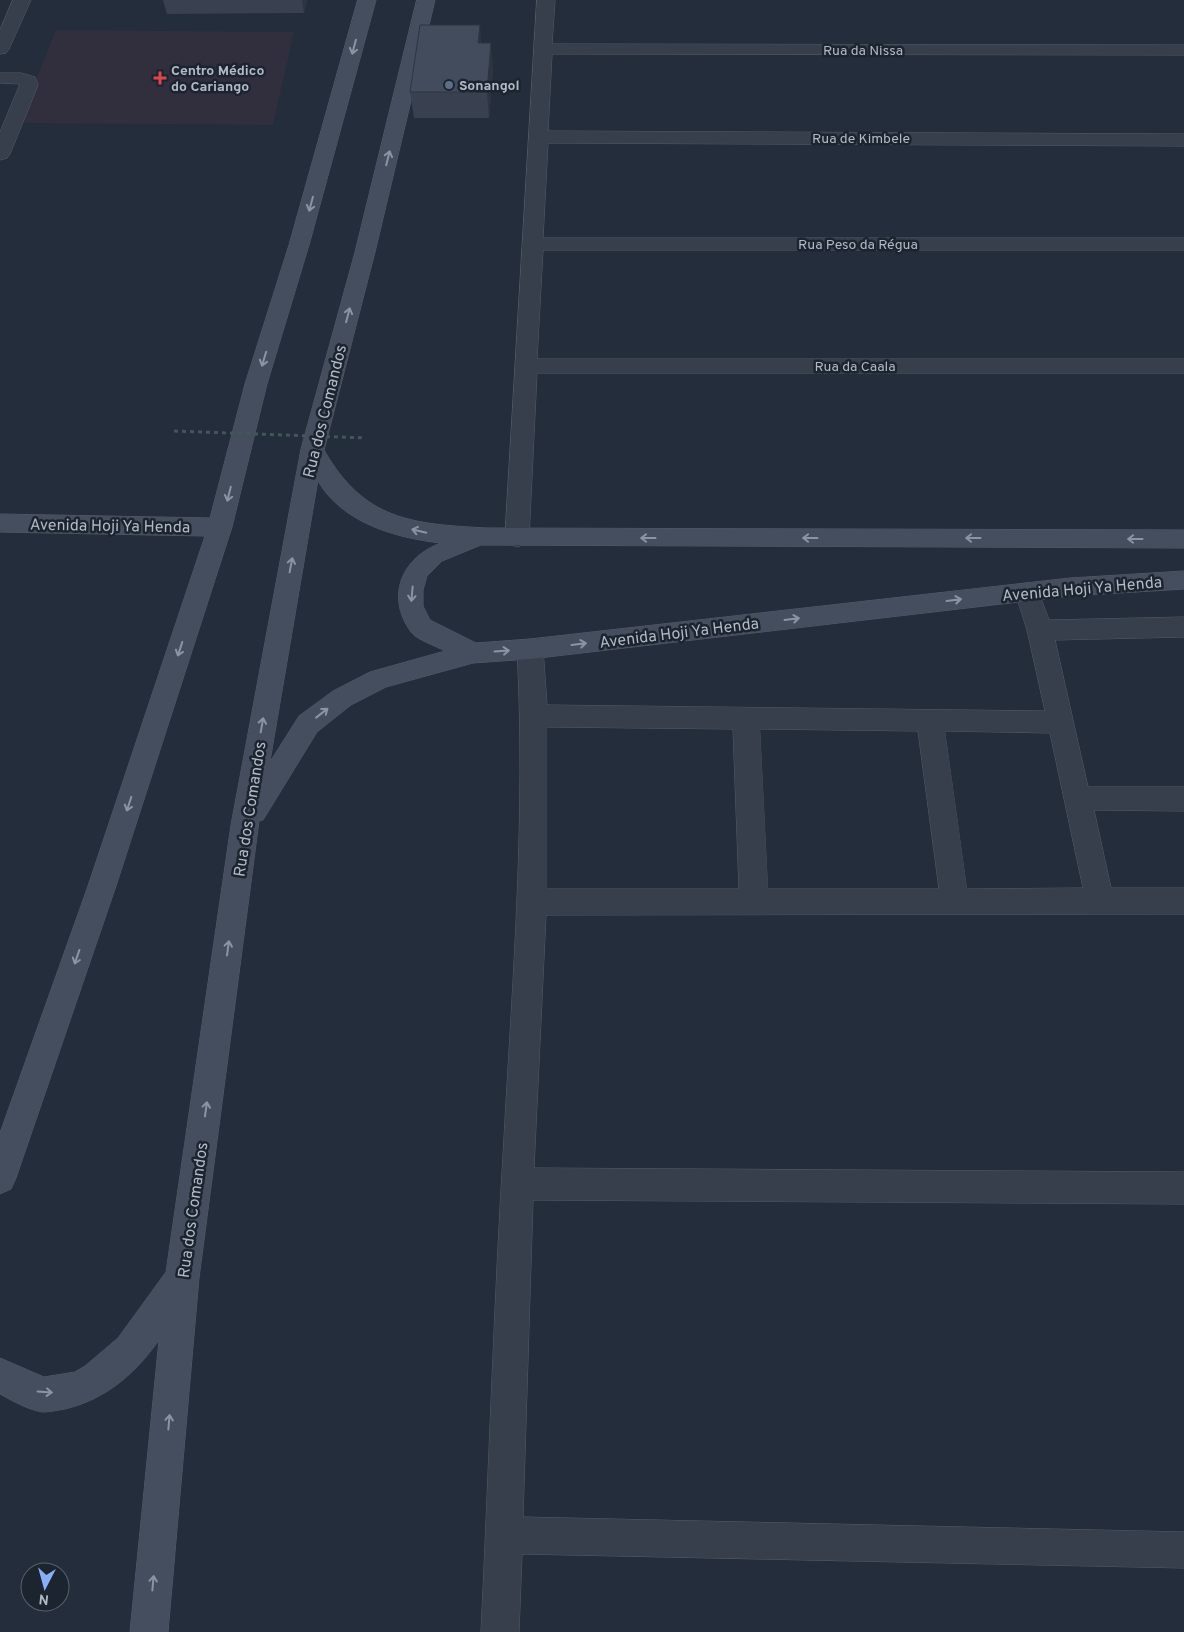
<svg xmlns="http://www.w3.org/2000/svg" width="1184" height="1632" font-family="Overpass,sans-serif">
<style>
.medical{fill:#312f3d}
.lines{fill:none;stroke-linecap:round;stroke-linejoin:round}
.street-casing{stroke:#555c69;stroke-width:1}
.secondary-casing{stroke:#555c69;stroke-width:1}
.street{fill:#373f4c;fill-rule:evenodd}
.secondary{fill:#454e5e;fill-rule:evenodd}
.path-bridge{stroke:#43565a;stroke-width:3;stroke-dasharray:4 4;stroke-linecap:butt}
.wall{fill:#394150}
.shaded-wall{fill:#2e3541}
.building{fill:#424c5d;stroke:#2e3541}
.oneway{stroke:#8c94a2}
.health-dot{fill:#e0444e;stroke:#1c2430;stroke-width:2}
.service-dot{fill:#5c6f8a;stroke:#1c2430;stroke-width:2}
.labels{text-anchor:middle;stroke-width:5;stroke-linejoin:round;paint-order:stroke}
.far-street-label{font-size:14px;fill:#b2b9c7;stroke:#1c2430}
.far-poi-label{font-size:14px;font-weight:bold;fill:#b2b9c7;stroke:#1c2430;text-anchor:start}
.street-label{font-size:16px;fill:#b2b9c7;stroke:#1c2430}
</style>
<rect width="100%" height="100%" fill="#232d3b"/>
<path class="medical" d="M 56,30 L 294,32 L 273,125 L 18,123 Z"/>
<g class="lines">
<g class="street-casing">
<path id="street" d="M 13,0 L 31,0 L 9,49 L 6,53 L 0,54 L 0,30 Z
M 537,0 L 555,0 L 552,44 L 1184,45 L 1184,55 L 552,54 L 548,131 L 1184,134 L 1184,146 L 548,143 L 543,238 L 1184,238 L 1184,250 L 543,250 L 537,359 L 1184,359 L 1184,373 L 537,373 L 529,538 L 525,544 L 517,547 L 509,544 L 505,538 Z
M 0,73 L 21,73 L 35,77 L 38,85 L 10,154 L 7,158 L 0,160 L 0,132 L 20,84 L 0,83 Z
M 1027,583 L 1036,585 L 1049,620 L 1184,617 L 1184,637 L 1055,640 L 1088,787 L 1184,787 L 1184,811 L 1094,810 L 1111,888 L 1184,888 L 1184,914 L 546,915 L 534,1168 L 1184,1172 L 1184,1204 L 533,1200 L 523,1517 L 1184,1532 L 1184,1568 L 522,1554 L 519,1632 L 481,1632 C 489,1467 494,1302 504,1138 C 513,974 526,813 517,649 L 521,642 L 530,639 L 539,642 L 543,649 L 547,705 L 1045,711 L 1027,630 L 1015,592 L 1018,585 ZM 547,727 L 733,729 L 739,889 L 547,889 ZM 760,729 L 918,731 L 939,889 L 768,889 ZM 945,731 L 1050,733 L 1083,888 L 967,889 Z"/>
</g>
<g class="secondary-casing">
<path id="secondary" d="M 358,0 L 376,0 L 309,245 L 267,384 L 232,527 L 116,886 L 16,1178 L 11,1189 L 0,1194 L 0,1133 L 88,886 L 205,536 L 0,532 L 0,514 L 210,518 L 245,384 L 289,245 Z
M 417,0 L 435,0 L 375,252 L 324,450 C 364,520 411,524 486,528 L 1184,530 L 1184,548 L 481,545 L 442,561 L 427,576 L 423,590 L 423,606 L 430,620 L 476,643 L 530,639 L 1070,578 L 1184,571 L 1184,589 L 1070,596 L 530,659 L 473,663 L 386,687 L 351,705 L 317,732 L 263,820 L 259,821 L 199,1278 L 168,1632 L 130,1632 L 159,1340 C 135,1374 106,1399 65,1409 C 58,1410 50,1412 43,1412 C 28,1410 13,1401 0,1394 L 0,1358 L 44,1377 L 75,1372 L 85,1366 L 118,1338 L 166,1272 L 231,825 L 301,449 L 355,252 ZM 318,481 C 342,523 396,538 441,543 C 402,557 385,596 411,632 C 417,640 436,646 445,651 L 370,672 L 333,691 L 299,716 L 270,762 Z"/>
</g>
<use href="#street" class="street"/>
<use href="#secondary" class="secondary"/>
<path class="path-bridge" d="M 174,431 L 366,438"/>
</g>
<path class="wall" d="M 163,0 L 307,0 L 304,13 L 167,14 Z
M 481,43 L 493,69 L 489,118 L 414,118 L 410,92 Z"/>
<path class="shaded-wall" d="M 302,0 L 307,0 L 304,13 Z
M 480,25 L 482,51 L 478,43 Z
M 491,43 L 493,69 L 489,118 L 487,92 Z"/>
<path class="building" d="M 420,25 L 480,25 L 478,43 L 491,43 L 487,92 L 410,92 Z"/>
<defs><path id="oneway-shaft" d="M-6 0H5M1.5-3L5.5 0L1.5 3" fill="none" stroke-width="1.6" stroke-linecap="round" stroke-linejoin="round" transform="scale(1.25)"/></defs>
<g class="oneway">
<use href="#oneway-shaft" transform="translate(354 47) rotate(105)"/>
<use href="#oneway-shaft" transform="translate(388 158) rotate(-76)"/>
<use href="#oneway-shaft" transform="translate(311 204) rotate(105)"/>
<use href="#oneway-shaft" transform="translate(348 315) rotate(-75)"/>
<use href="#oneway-shaft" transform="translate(264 359) rotate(107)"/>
<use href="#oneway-shaft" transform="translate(229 494) rotate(104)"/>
<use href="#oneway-shaft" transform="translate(419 531) rotate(-167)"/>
<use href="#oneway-shaft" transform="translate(648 538) rotate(-180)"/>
<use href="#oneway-shaft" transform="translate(810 538) rotate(-180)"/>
<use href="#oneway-shaft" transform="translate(973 538) rotate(-180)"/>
<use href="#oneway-shaft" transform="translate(1135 539) rotate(-180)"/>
<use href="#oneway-shaft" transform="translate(291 565) rotate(-79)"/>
<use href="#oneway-shaft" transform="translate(412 594) rotate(95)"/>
<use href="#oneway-shaft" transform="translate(954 600) rotate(-7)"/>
<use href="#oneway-shaft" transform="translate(792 619) rotate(-7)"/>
<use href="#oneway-shaft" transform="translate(579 644) rotate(-7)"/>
<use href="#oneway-shaft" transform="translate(180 649) rotate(108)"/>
<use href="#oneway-shaft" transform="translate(502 651) rotate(-4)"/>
<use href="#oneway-shaft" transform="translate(322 713) rotate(-38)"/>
<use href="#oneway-shaft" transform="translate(262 725) rotate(-80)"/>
<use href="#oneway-shaft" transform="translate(129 804) rotate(108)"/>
<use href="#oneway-shaft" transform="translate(228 948) rotate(-82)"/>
<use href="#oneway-shaft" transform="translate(77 957) rotate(109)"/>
<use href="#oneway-shaft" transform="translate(206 1109) rotate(-82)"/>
<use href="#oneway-shaft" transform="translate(45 1392) rotate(4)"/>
<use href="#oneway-shaft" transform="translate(169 1422) rotate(-85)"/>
<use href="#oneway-shaft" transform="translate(153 1583) rotate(-85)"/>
</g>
<path class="health-dot" d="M157.5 70.5h5v5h5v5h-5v5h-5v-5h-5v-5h5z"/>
<circle class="service-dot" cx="449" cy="85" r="5"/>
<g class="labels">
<g class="far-street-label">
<text x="863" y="55">Rua da Nissa</text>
<text x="861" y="143">Rua de Kimbele</text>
<text x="858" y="249">Rua Peso da Régua</text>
<text x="855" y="371">Rua da Caala</text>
</g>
<g class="far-poi-label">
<text x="171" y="75">Centro Médico<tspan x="171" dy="16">do Cariango</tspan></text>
<text x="459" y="90">Sonangol</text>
</g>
<g class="street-label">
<text transform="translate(324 411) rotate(-76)" y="6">Rua dos Comandos</text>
<text transform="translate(110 525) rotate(1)" y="6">Avenida Hoji Ya Henda</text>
<text transform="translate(1082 588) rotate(-5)" y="6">Avenida Hoji Ya Henda</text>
<text transform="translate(679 632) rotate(-7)" y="6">Avenida Hoji Ya Henda</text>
<text transform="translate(249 809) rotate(-81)" y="6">Rua dos Comandos</text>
<text transform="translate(192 1210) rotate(-82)" y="6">Rua dos Comandos</text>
</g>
</g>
<g transform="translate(45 1587) rotate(186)"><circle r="24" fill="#1c2430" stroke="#58606c"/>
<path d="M0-4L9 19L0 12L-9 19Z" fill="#88aff6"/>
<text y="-8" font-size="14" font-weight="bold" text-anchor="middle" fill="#b2b9c7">N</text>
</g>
</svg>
